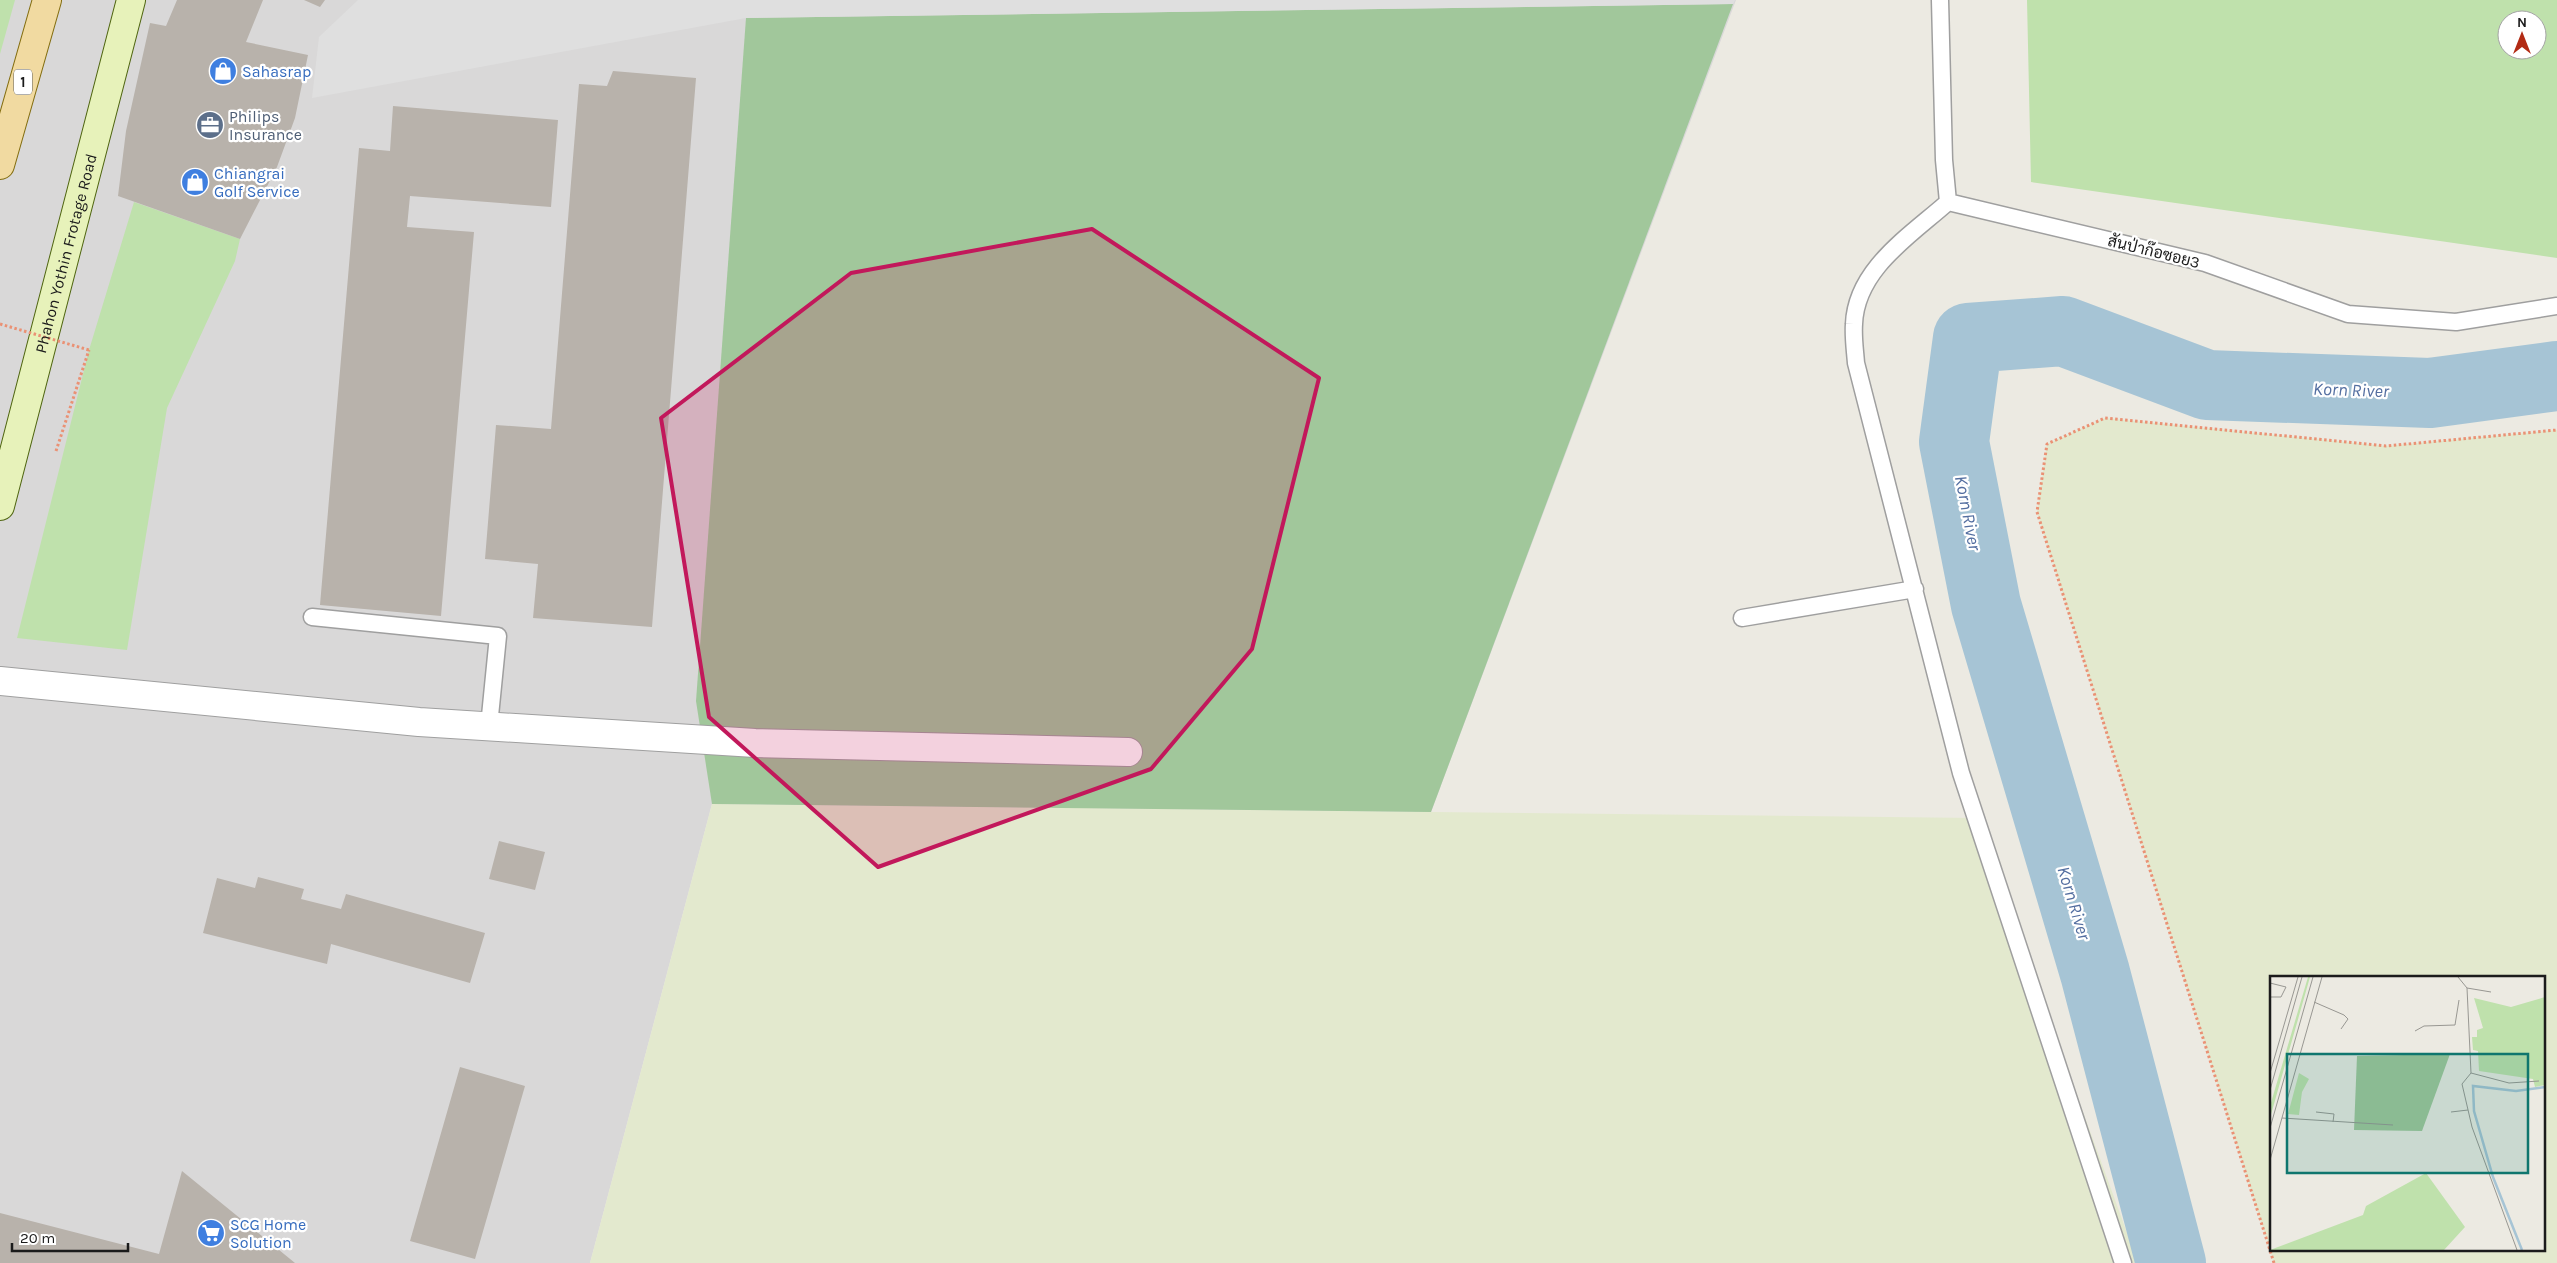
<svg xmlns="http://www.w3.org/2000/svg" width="2557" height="1263" font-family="Karla,Sarabun,sans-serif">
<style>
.residential{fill:#d9d8d8}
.farmland{fill:#e3e9ce;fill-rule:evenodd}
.grass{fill:#bfe1ac;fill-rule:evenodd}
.forest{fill:#a1c79b}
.parking{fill:#dfdfdf}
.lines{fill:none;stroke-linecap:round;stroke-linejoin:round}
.river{stroke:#a6c4d5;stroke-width:70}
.building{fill:#b8b2ab}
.service-casing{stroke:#9f9f9f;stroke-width:19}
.minor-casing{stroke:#9f9f9f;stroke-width:30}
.secondary-casing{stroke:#4f6510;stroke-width:30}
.primary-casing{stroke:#836d0f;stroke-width:30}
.path{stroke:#ea9174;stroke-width:3;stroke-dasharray:2.5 2.5;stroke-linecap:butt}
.service{stroke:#fff;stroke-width:16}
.minor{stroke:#fff;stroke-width:28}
.secondary{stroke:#e7f2ba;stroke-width:28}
.primary{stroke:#f1daa1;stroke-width:28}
.path-bridge{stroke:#ea9174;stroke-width:3;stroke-dasharray:2.5 2.5;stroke-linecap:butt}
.marked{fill:#c2185b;fill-opacity:0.2;stroke:#c2185b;stroke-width:4;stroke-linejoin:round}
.labels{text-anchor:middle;stroke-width:4.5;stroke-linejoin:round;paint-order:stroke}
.shield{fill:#fff;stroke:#5f5f5f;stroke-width:1}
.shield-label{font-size:15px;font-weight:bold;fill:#1b1b1b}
.shop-label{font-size:16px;fill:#366cbe;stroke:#fff;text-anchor:start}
.service-label{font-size:16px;fill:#4e5e75;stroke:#fff;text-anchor:start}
.street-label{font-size:16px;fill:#1b1b1b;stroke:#fff}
.water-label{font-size:18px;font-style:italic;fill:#536ea0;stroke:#fff}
.inset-river{fill:none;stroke:#a6c4d5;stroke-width:2.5}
.inset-road{fill:none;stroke:#989792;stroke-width:1}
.view{fill:#0f766e;fill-opacity:0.15;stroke:#0f766e;stroke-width:2.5}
.inset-edge{fill:none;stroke:#1b1b1b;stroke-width:2.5}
</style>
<rect width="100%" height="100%" fill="#eceae2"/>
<path class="residential" d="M 0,0 L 1736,0 L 1431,812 L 712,804 L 590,1263 L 0,1263 Z"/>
<path class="farmland" d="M 2105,418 L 2386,446 L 2557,430 L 2557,1263 L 2274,1263 L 2037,512 L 2047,444 ZM 2271,977 L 2543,977 L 2543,1249 L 2271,1249 Z
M 712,804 L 1976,818 L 2138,1263 L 590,1263 Z"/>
<path class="grass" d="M 0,0 L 15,0 L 0,54 Z
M 2027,0 L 2557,0 L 2557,258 L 2031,182 ZM 2507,20 L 2537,20 L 2537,50 L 2507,50 Z
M 134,202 L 240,239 L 235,261 L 167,408 L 127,650 L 17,638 L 89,350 Z"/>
<path class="forest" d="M 1733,4 L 1431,812 L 712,804 L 696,701 L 746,18 Z"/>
<path class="parking" d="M 358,0 L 1735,0 L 1733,4 L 746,18 L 312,98 L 319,37 Z"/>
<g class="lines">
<path class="river" d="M 2171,1263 L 2095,973 L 1986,605 L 1954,442 L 1968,338 L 2063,331 L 2207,385 L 2430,393 L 2557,376"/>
</g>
<path class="building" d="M 177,0 L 263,0 L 246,42 L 308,55 L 295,118 L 277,167 L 240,239 L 118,196 L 126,131 L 150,23 L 166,26 Z
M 304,0 L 325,0 L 320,7 Z
M 613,71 L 696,78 L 652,627 L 533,618 L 538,564 L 485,559 L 496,425 L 551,429 L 579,84 L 607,86 Z
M 393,106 L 558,120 L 551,207 L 410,196 L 407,227 L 474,232 L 441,616 L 320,605 L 359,148 L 390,151 Z
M 499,841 L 545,852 L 535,890 L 489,879 Z
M 258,877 L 304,889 L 301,899 L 341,909 L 346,894 L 485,933 L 470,983 L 331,944 L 327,964 L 203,933 L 217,878 L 255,888 Z
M 460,1067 L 525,1086 L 475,1259 L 410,1241 Z
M 182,1171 L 295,1263 L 0,1263 L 0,1213 L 159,1254 Z"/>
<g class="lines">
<g class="service-casing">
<path id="service" d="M 1940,0 L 1944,160 L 1948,202 L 2205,263 L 2348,314 L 2456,322 L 2557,306
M 1948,202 C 1911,235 1856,269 1854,324 C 1853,337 1855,350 1856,363 L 1961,773 L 2123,1263
M 312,617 L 498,636 L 489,726
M 1742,618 L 1915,589"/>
</g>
<g class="minor-casing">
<path id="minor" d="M 0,681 L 419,722 L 755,743 L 1128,752"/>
</g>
<g class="secondary-casing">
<g id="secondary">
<path id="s1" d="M 0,506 L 131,0"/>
</g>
</g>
<g class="primary-casing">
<path id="primary" d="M 0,165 L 47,0"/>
</g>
<path class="path" d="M 56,451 L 89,350
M 2274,1263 L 2037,512 L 2047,444 L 2105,418 L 2386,446 L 2557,430"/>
<use href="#service" class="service"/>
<use href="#minor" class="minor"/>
<use href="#secondary" class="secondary"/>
<use href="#primary" class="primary"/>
<path class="path-bridge" d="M 0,324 L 89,350"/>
</g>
<path class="marked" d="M 1092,229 L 1319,378 L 1252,649 L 1151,769 L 878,867 L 709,717 L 661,418 L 851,273 Z"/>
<defs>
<g id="shop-disc" transform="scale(1.4375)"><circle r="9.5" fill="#3f7fe0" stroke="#fff"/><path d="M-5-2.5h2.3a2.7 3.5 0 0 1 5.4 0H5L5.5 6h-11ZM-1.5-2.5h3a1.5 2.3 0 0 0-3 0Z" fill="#fff"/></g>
<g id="office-disc" transform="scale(1.4375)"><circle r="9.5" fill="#5c6f8a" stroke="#fff"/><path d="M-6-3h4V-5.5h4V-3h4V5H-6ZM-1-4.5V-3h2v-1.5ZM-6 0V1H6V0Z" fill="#fff"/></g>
<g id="supermarket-disc" transform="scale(1.4375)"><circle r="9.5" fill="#3f7fe0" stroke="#fff"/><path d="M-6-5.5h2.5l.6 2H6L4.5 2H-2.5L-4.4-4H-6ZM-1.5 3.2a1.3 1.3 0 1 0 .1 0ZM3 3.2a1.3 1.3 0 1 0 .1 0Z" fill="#fff"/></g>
</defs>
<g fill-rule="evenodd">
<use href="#shop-disc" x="223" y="71"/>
<use href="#office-disc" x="210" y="125"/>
<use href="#shop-disc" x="195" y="182"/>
<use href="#supermarket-disc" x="211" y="1233"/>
</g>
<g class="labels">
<rect class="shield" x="14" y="69.5" width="18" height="25" rx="4"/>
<g class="shield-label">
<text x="23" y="87">1</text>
</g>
<g class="shop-label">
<text x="242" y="77">Sahasrap</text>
<text x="214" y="179">Chiangrai<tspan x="214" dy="18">Golf Service</tspan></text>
<text x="230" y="1230">SCG Home<tspan x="230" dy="18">Solution</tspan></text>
</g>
<g class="service-label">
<text x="229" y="122">Philips<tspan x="229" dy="18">Insurance</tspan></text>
</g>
<g class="street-label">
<text transform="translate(2154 251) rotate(14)" y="6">สันป่าก๊อซอย3</text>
<text dy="6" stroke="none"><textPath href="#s1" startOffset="261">Phahon Yothin Frotage Road</textPath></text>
</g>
<g class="water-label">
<text transform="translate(2351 390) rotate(2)" y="6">Korn River</text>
<text transform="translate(1968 513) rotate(79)" y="6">Korn River</text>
<text transform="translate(2074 903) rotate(73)" y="6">Korn River</text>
</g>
</g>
<g transform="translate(2270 976)">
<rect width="275" height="275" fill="#eceae2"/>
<path d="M 38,1 L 40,1 L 0,142 L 0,130 ZM 275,21 L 275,109 L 265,111 L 263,103 L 209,95 L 208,75 L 203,74 L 202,61 L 207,61 L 207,54 L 213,52 L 204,22 L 241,31 ZM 29,97 L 39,103 L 32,116 L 29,139 L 18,138 ZM 156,197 L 195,251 L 174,274 L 0,274 L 93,239 L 96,230 Z" fill="#bfe1ac"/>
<path d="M 180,78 L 152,155 L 84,154 L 87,80 Z" fill="#a1c79b"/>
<path class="inset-river" d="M 252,274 L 223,201 L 204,135 L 203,110 L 246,115 L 275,111"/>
<path class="inset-road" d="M 188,1 L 197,12 L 201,97 L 239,107 L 269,105M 0,7 L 16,11 L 11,21 L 0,21M 197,12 L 221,16M 44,26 L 74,39 L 78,43 L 71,53M 145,55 L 154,50 L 185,49 L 189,24M 0,97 L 28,1M 201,97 L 192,108 L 202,151 L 247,274M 0,114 L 32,1M 46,136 L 64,138 L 63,146M 181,136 L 198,134M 12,142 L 123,149M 0,152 L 43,1M 0,184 L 52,1"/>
<path class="view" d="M 17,78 L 258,78 L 258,197 L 17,197 Z"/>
<rect width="275" height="275" class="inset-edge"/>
</g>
<g transform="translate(2522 35)"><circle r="24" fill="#ffffff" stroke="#a4a4a4"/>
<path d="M0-4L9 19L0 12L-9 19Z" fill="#b22b14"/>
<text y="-8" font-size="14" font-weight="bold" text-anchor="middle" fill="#1b1b1b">N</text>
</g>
<path d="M12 1243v8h116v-8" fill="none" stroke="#1b1b1b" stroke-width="2.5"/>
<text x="20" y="1243" font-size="15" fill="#1b1b1b" stroke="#ffffff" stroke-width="4" paint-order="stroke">20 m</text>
</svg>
